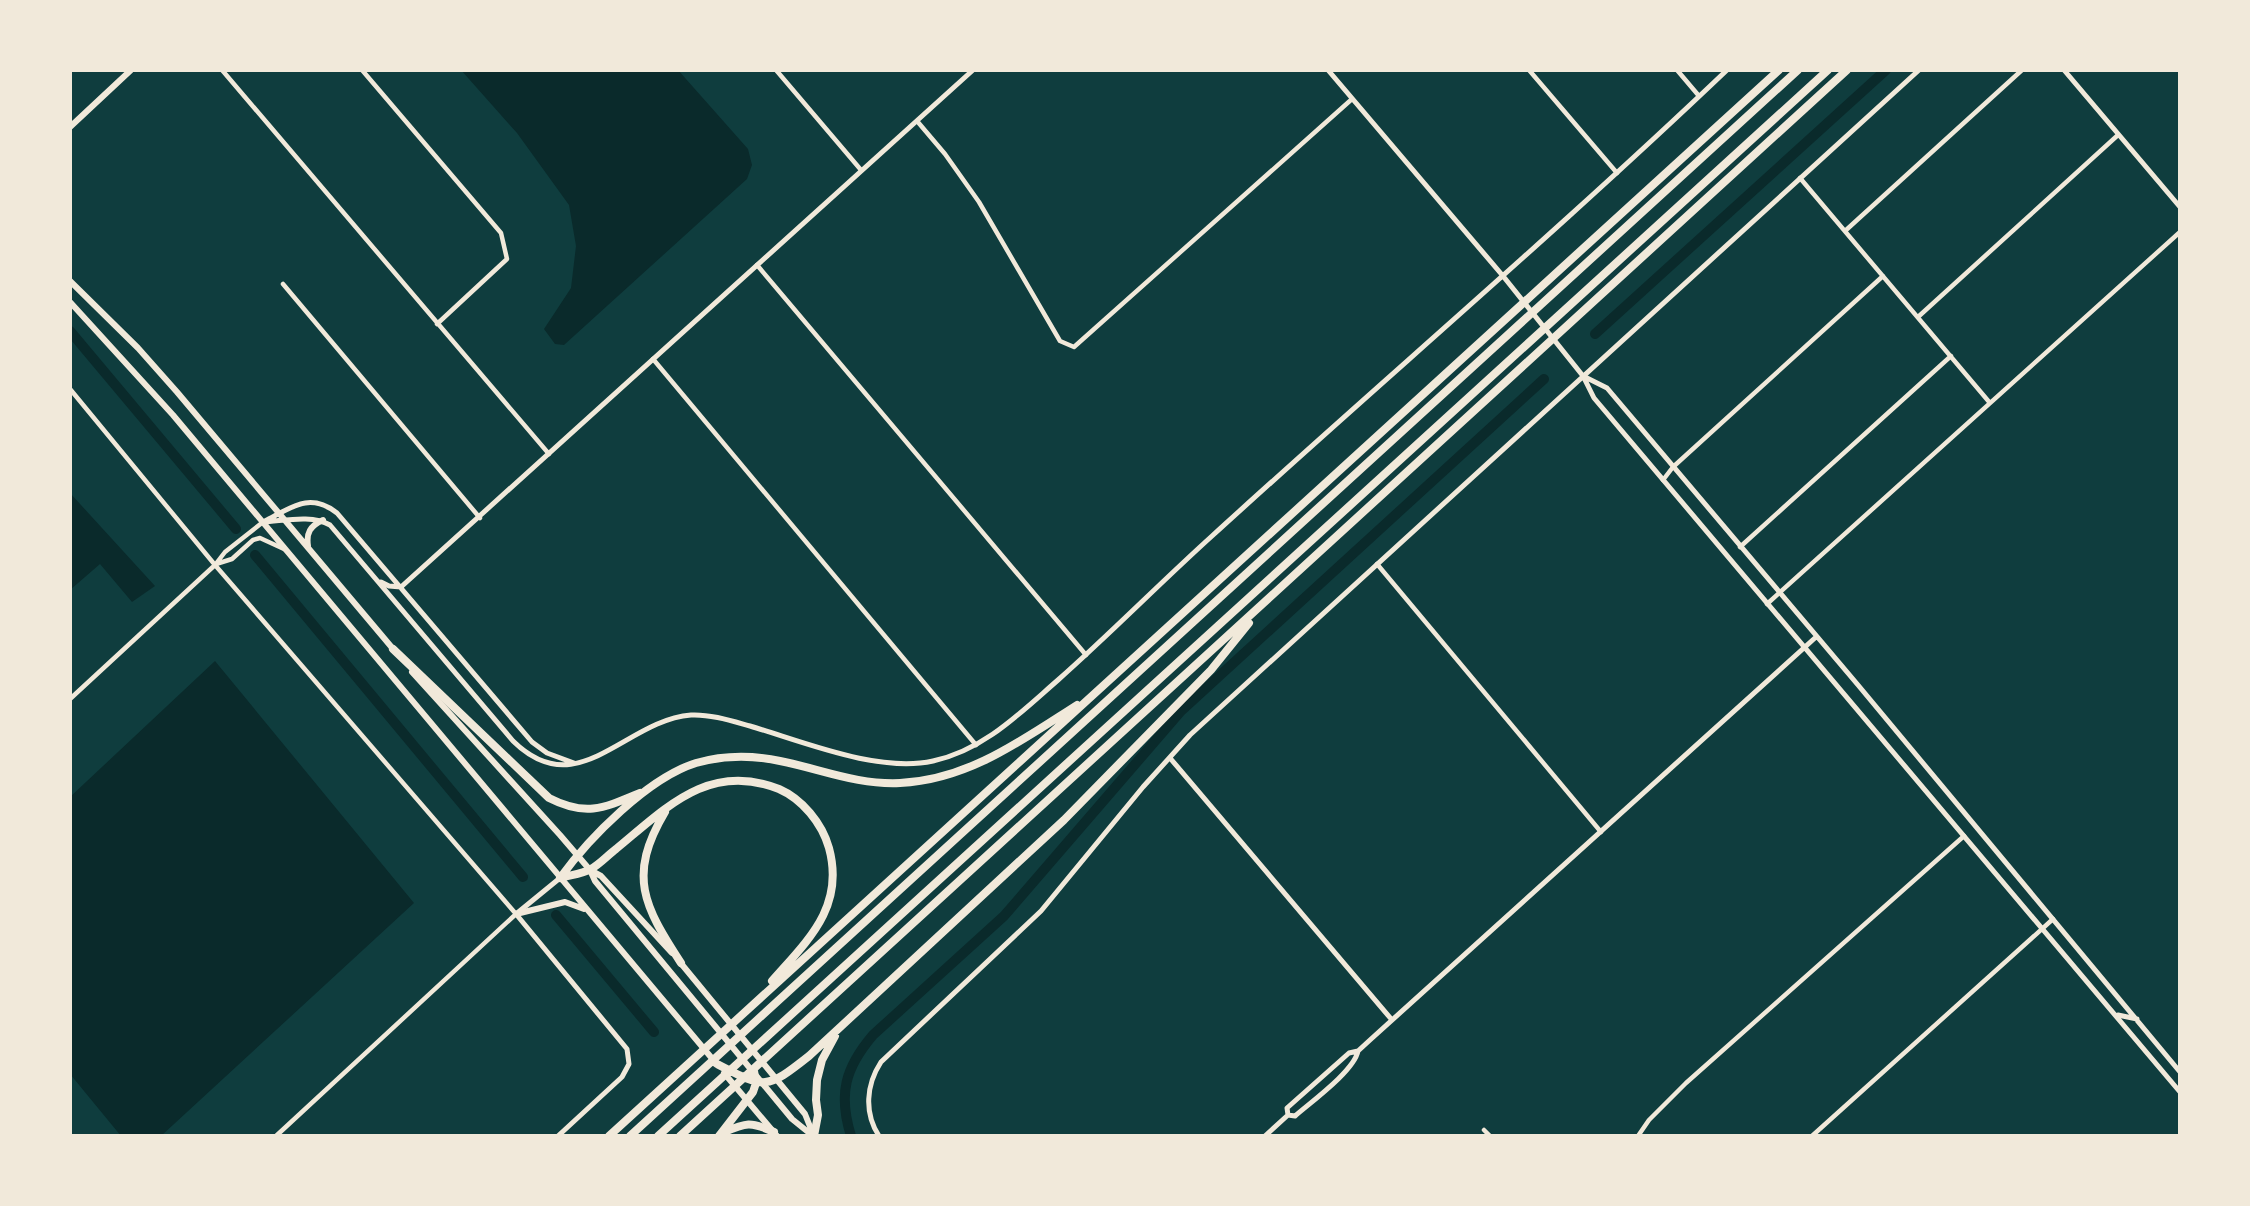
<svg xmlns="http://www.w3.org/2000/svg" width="2250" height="1206" font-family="Karla,sans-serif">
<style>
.water{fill:#0a2a2b}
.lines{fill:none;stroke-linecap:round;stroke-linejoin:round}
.canal{stroke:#0a2a2b;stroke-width:10}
.minor{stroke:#f1e9da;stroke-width:4.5}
.tertiary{stroke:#f1e9da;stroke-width:5}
.secondary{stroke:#f1e9da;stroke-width:6}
.motorway{stroke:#f1e9da;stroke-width:8}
</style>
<rect width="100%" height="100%" fill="#0f3d3e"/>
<path class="water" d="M 461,70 L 678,70 L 748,149 L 752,165 L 747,179 L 564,345 L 555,344 L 544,329 L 571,288 L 576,246 L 569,205 L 517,133 Z
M 70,493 L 155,586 L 132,602 L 100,564 L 70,590 Z
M 215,661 L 414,903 L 161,1136 L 121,1136 L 70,1074 L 70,797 Z"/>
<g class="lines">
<path class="canal" d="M 70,331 L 236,529
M 1595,334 L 1886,70
M 255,555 L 523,877
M 556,915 L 654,1032
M 851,1136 C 838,1094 845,1068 873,1035 L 1004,916 L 1181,711 L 1544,379"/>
<path class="minor" d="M 222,70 L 549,454
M 362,70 L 501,233 L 507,259 L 437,324
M 776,70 L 861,170
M 1529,70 L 1617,173
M 1677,70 L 1699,96
M 917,121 L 945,154 L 979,202 L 1060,341 L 1074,347 L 1352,99
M 1800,178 L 1990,403
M 1845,231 L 2022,70
M 757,265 L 1086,655
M 283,284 L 480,518
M 1918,317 L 2118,135
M 653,359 L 976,745
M 70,389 L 215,565 L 516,914 L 276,1136
M 1663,480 L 1673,467 L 1883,276
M 1740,547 L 1951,356
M 216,564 L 232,559 L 253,540 L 260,538 L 284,549
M 1377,564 L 1601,832
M 1767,604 L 2180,232
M 70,699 L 215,565 L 225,552 L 263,522
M 1484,1130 L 1490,1136
M 1638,1136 L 1649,1120 L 1686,1083 L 1964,836
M 1812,1136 L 2053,919"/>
<path class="tertiary" d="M 1328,70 L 1503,276 L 1583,376 L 1594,398 L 2180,1092
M 2064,70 L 2180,207
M 1583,376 L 1607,388 L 1858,685 L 2180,1072
M 265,521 C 292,507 310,492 337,513 L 532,742 L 547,753 L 574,763
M 263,522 C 284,521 311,514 330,525 L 513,741 C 578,805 625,720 691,715 C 710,714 732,721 750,726 C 804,742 878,773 933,761 C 984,750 1020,713 1058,680 C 1111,633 1160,583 1212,536 C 1383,380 1559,230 1727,70
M 381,582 L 389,586 L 401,587
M 401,587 L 973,70
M 1170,758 L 1392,1020
M 2118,1015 L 2137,1019
M 1288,1115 L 1295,1116 C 1311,1102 1354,1071 1358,1051
M 558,1136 L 622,1077 L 629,1064 L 627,1049 L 516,914 L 560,878
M 879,1136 C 864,1113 866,1085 881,1062 L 1041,911 L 1143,787 L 1190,735 L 1919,70
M 1265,1136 L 1288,1115 L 1287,1108 L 1349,1053 L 1358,1051 L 1370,1040 L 1816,637"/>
<path class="secondary" d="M 70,127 L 131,70
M 70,281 L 138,348 L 177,392 L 394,650
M 70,302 L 173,415 L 715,1062
M 308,546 C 306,533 310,526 323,520
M 412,672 L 560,835 L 590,870 L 595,881 L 792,1119 L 813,1136
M 590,870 L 601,876 L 672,953
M 516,914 L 565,902 L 584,909
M 679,961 L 805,1114 L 813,1134
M 724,1073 L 777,1136"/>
<path class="motorway" d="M 393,649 L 549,798 C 586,817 604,808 640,793
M 665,812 C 627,876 644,906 681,963
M 560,878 C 589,838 648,778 696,763 C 724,755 752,755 780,761 C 821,769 857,785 900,783 C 968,780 1022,740 1077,705
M 560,878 C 570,875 582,874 591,869 C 600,864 608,855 616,849 C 666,808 709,761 779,789 C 802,799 822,823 829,848 C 845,907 808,940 772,981
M 717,1064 C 765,1089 766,1090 809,1056 L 1064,820 L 1211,670 L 1249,623
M 722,1133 C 746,1123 750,1121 774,1132
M 609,1136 L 1779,70
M 630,1136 L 1798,70
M 658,1136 L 1828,70
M 680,1136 L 1847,70
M 719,1136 L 753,1092 L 756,1083 L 754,1071
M 814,1136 L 818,1115 L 816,1100 L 817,1080 L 822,1060 L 835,1036"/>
</g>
<rect width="2250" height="1206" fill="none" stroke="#f1e9da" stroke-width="144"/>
</svg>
